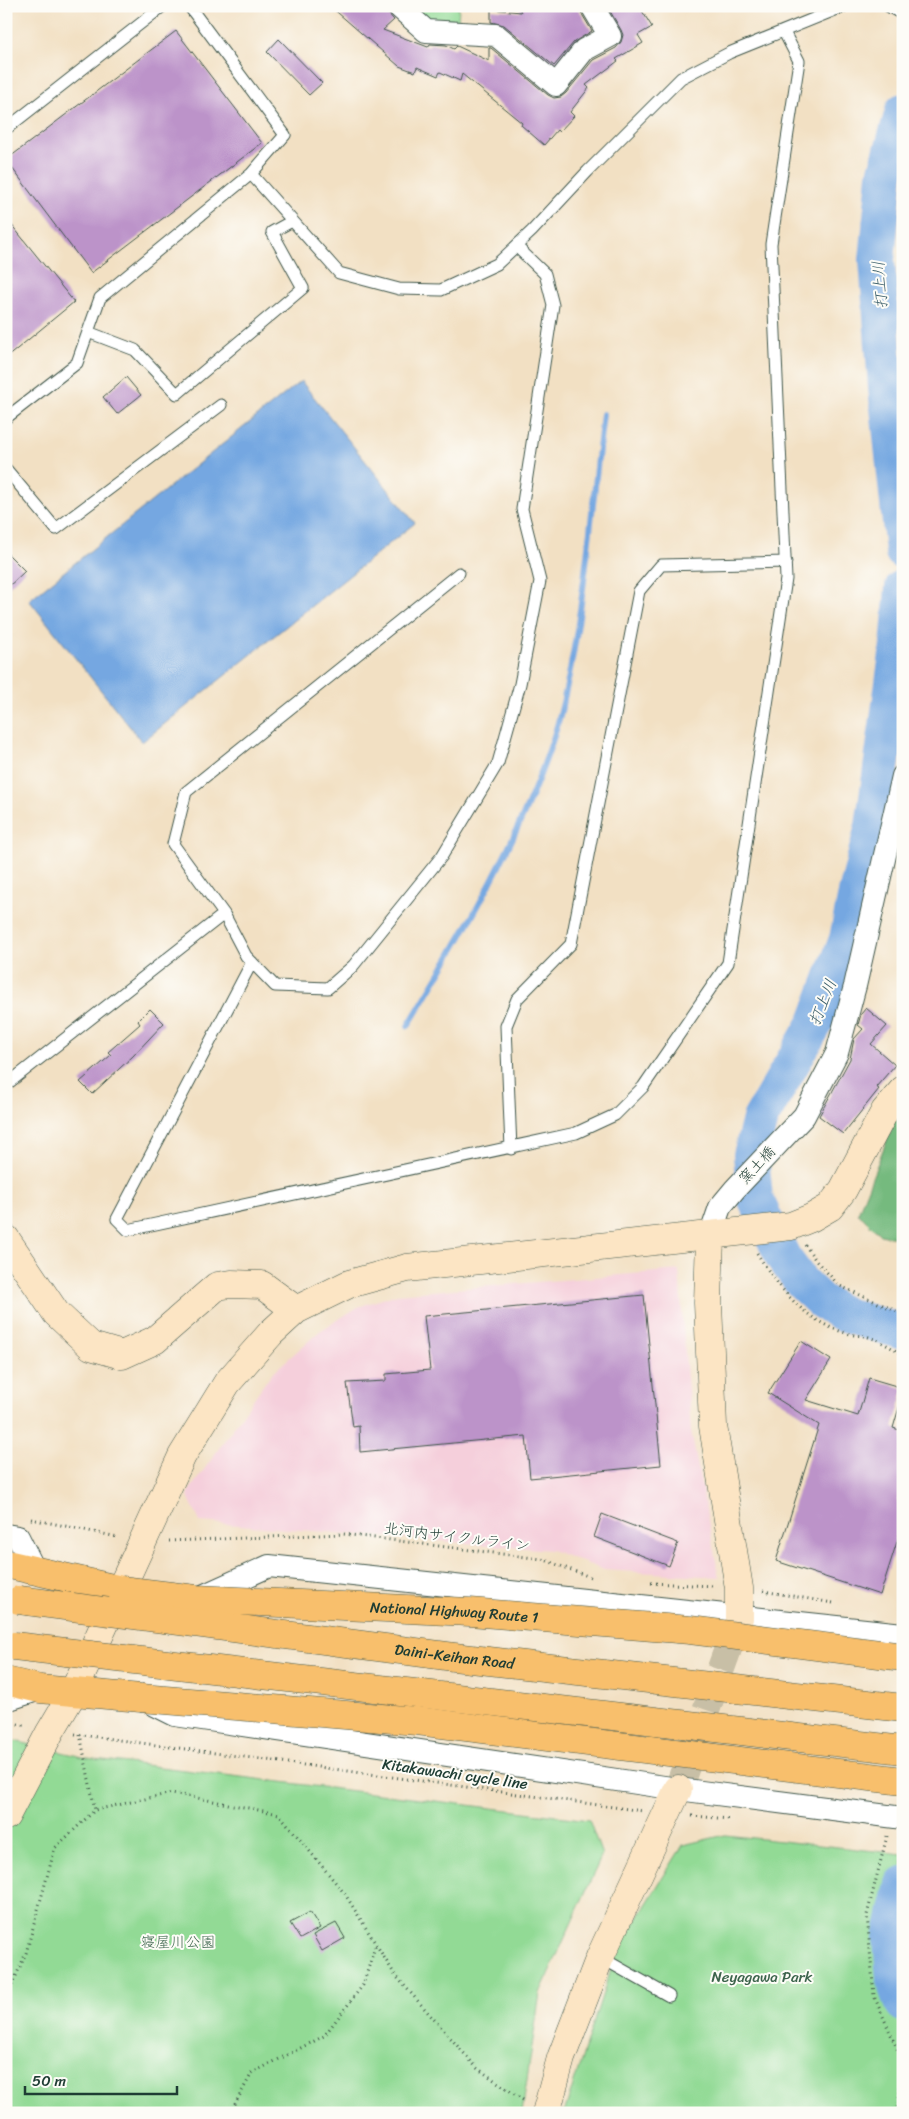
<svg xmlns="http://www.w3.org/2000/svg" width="909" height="2119" font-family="Sriracha,'Klee One',sans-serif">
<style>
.built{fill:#f5cfdb}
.green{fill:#92da95;stroke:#588c64}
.forest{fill:#75ba7e;stroke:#4a7c59}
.water{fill:#75a7e1;stroke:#4a728a}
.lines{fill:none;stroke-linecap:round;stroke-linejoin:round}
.stream{stroke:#75a7e1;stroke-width:6}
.river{stroke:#75a7e1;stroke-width:36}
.building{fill:#bc93c9}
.secondary-tunnel{stroke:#c8bfa6;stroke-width:28;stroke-dasharray:28 14;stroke-linecap:butt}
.lane-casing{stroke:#3f5549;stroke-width:13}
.street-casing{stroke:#3f5549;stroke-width:24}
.secondary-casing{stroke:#3f5549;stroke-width:29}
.highway-casing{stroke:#3f5549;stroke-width:29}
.path{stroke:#3f5549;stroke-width:3;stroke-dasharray:1 4;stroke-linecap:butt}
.lane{stroke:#fff;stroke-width:11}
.street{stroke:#fff;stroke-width:22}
.secondary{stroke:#fce5c4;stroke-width:28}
.highway{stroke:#f8bf6c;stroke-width:28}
.highway-bridge-casing{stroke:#3f5549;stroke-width:29;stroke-linecap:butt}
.highway-bridge{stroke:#f8bf6c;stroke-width:28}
.labels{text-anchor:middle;stroke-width:4;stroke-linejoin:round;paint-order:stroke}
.street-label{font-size:15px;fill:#1f3d34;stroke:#fdfcf7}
.park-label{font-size:15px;fill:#3c644c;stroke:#fdfcf7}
.water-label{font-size:16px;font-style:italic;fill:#395d68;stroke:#fdfcf7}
</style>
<rect width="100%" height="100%" fill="#fdfcf7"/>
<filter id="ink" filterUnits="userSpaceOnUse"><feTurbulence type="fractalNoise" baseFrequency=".02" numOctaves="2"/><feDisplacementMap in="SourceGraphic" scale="10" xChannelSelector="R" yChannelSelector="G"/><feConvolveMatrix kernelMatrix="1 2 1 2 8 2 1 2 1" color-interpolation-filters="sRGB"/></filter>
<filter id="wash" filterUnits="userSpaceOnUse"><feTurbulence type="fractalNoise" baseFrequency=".0096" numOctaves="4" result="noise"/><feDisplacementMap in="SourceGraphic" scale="20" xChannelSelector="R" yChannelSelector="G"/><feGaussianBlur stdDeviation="1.12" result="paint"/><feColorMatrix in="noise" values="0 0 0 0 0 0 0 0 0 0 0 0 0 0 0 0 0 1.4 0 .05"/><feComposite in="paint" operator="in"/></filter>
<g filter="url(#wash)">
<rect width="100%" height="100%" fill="#f2e0c3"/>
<path class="built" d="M 679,1270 L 691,1431 L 719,1577 L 604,1570 L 551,1550 L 200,1522 L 187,1494 L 271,1374 L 320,1331 L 358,1307 L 397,1294 Z"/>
<path class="green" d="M 419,6 L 459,6 L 458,24 L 421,22 L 412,12 Z
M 6,1739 L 87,1758 L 589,1820 L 602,1855 L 540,1993 L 522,2113 L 6,2113 Z
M 725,1835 L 903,1854 L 903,2113 L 564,2113 L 616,1953 L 683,1845 Z"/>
<path class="forest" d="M 903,1113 L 903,1239 L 880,1235 L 858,1213 L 894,1122 Z"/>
<path class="water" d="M 301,381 L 415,523 L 142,742 L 29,600 Z"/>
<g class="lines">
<path class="stream" d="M 408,1026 C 464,934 520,839 554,736 C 566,698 573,657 579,617 C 589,550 595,482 603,414"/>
<path class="river" d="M 903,111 L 885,175 L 877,260 L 886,388 L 903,552
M 903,587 L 898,647 L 873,826 L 856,893 L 847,939 L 816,1022 L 760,1119 L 751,1155 L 755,1198 L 783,1257 L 802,1283 L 821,1301 L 845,1315 L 903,1332
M 903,1884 L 891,1938 L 894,1979 L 903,2004"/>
</g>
<g id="blocks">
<path class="building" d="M 330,6 L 385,6 L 386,11 L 394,20 L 383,30 L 428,47 L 430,44 L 446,45 L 454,49 L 457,46 L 489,61 L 489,48 L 491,48 L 548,95 L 554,98 L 561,97 L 566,93 L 593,60 L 616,48 L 621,42 L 623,35 L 621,30 L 607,6 L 639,6 L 652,27 L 638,35 L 643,43 L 616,59 L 618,61 L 586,85 L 589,88 L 570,112 L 574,116 L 559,132 L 557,130 L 544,145 L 521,125 L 522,123 L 462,74 L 460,81 L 440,72 L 438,76 L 417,67 L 415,72 L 399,66 Z
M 518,6 L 577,6 L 592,31 L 574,42 L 554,66 L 504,25 L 491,22 L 491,9 L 521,12 Z
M 176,31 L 262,143 L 91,273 L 6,160 Z
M 279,39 L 322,83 L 309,95 L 267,52 Z
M 6,218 L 74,302 L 6,358 Z
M 126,377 L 141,395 L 117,414 L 103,397 Z
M 6,552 L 25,571 L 6,589 Z
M 866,1008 L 887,1026 L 871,1044 L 895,1065 L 876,1087 L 879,1089 L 843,1134 L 819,1116 L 850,1059 L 854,1039 L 863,1029 L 858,1025 L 861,1014 Z
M 150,1009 L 164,1023 L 133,1056 L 92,1094 L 80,1082 L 111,1055 L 108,1052 L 140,1024 L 138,1021 Z
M 644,1295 L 661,1465 L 530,1478 L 526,1436 L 360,1452 L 359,1426 L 353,1427 L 347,1383 L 386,1381 L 386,1374 L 430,1370 L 424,1316 Z
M 801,1341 L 831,1360 L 806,1400 L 858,1416 L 869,1378 L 903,1388 L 903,1394 L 893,1428 L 903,1431 L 903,1484 L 898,1500 L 903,1502 L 903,1523 L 880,1595 L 776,1561 L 819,1425 L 768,1393 Z
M 602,1514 L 678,1543 L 669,1566 L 594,1537 Z
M 310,1912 L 320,1928 L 300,1939 L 290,1923 Z
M 336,1923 L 345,1938 L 322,1951 L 313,1935 Z"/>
</g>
</g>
<g filter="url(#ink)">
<use href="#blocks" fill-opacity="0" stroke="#3f5549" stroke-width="1"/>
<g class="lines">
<path class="secondary-tunnel" d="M 678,1789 L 739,1618"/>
<g class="lane-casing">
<path id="lane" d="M 189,6 L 285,135 L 251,174 L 339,273 L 399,289 L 441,290 L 497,264 L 532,231 L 588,171 L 681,78 L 729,53 L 845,6
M 888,6 L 902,14
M 6,129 L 163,6
M 88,332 L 135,350 L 177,394 L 303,288 L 272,232 L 292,221
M 6,418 L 77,363 L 100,298 L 251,174
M 6,469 L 56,529 L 221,405
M 459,573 L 186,792 L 173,844 L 224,914 L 246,956 L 275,986 L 328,988 L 353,966 L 442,856 L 498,763 L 520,684 L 540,581 L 522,509 L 553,305 L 545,274 L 516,246
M 252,962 L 117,1219 L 128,1230 L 576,1133 L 615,1115 L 643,1087 L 728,963 L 786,579 L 771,244 L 799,61 L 784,32
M 6,1085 L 224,914
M 511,1149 L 506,1026 L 517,999 L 571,944 L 639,591 L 661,565 L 786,562
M 600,1957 L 669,1996"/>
</g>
<g class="street-casing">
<path id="street" d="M 398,6 L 426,31 L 496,35 L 556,85 L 584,50 L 610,36 L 592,6
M 710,1236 L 720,1207 L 735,1189 L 804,1116 L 837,1053 L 855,986 L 903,776
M 6,1535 L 18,1537 L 35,1571
M 196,1599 L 269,1566 L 903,1634
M 6,1700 L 40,1689
M 147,1701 L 175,1715 L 678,1789 L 903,1818"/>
</g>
<g class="secondary-casing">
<path id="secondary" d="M 710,1236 L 708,1303 L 713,1426 L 739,1588 L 739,1618
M 6,1239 L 56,1313 L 91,1346 L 122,1355 L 155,1340 L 217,1286 L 231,1284 L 262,1285 L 296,1310
M 6,1816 L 50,1732 L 73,1693 L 182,1456 L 227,1383 L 271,1333 L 296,1310 L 349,1284 L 407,1268 L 791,1226 L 811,1218 L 830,1207 L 843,1190 L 885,1111 L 903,1090
M 546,2113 L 561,2058 L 600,1957 L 678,1789"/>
</g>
<g class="highway-casing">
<path id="highway" d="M 6,1564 L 121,1590
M 6,1681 L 40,1689 L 141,1698"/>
</g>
<path class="path" d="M 903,225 L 900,243 L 903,289
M 805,1245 L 817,1262 L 840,1286 L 903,1314
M 757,1253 C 779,1289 807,1324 850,1334 C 856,1336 862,1335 869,1337 C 881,1341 892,1348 903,1355
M 31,1519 L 118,1537
M 169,1541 L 343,1534 L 542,1559 L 593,1578
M 651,1583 L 714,1586
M 763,1591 L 833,1603
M 8,1722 L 27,1726
M 75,1734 L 643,1811
M 80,1734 L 95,1810
M 692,1816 L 730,1819
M 887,1836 L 867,1915 L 874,1996 L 903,2062 L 898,2106 L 894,2113
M 6,1999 L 26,1953 L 55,1848 L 95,1810 L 172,1793 L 279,1814 L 345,1894 L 395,1975 L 477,2068 L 526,2102
M 230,2113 L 252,2073 L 324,2036 L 363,1985 L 376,1944"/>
<use href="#lane" class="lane"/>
<use href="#street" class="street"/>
<use href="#secondary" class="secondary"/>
<use href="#highway" class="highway"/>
<g class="highway-bridge-casing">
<g id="highway-bridge">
<path id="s1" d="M 121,1590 L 196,1599 L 470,1612 L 690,1630 L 903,1657"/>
<path id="s2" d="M 19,1600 L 454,1657 L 903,1708"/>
<path d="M 14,1646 L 903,1750"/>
<path d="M 141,1698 L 417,1721 L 903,1781"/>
</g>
</g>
<use href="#highway-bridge" class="highway-bridge"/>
</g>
</g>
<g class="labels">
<g class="street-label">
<text transform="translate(757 1165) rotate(-47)" y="5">窯土橋</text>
<text transform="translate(457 1537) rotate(7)" y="5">北河内サイクルライン</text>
<text dy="5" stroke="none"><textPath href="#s1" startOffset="334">National Highway Route 1</textPath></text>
<text dy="5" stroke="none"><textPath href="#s2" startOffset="439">Daini-Keihan Road</textPath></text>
<text transform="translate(455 1774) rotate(8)" y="5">Kitakawachi cycle line</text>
</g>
<g class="park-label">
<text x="178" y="1947">寝屋川公園</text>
<text x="762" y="1982">Neyagawa Park</text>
</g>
<g class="water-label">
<text transform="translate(879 285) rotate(-94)" y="6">打上川</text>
<text transform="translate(822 1002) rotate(-68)" y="6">打上川</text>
</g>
</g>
<rect width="909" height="2119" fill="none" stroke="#fdfcf7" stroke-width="25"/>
<path d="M25 2086v8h152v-8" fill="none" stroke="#1f3d34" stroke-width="2.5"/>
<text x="32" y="2086" font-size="15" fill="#1f3d34" stroke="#fdfcf7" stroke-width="4" paint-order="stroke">50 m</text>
</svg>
